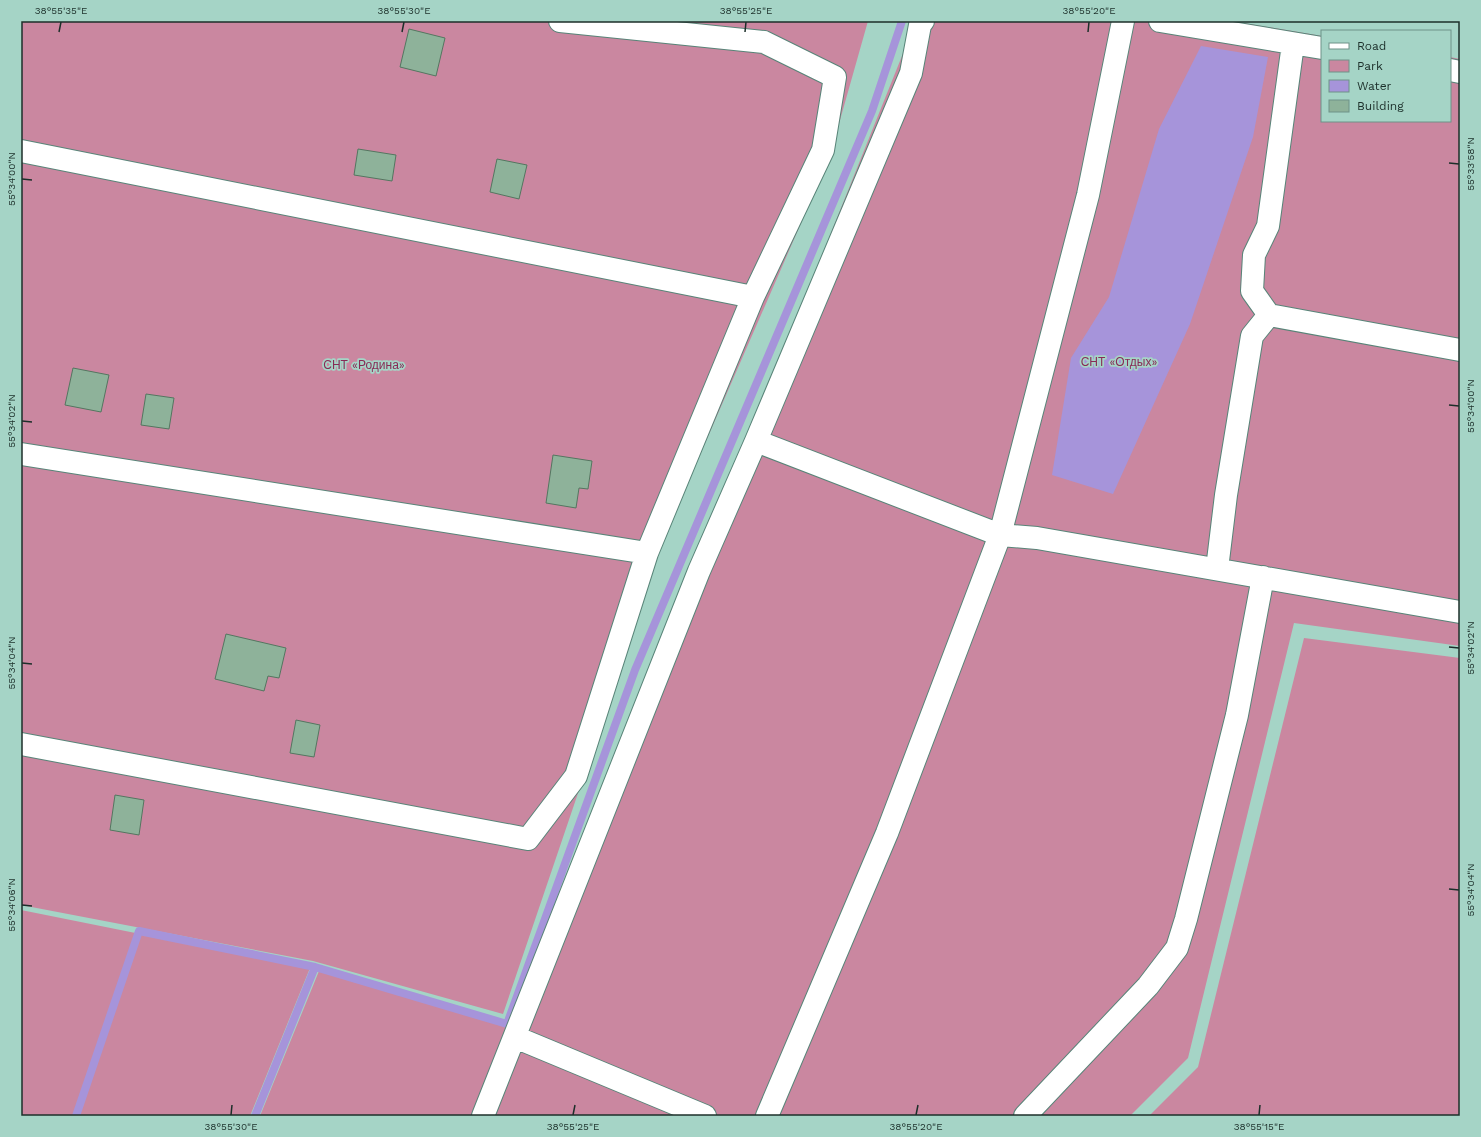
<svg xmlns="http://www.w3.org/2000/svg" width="1481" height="1137" font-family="'Work Sans',sans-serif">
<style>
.green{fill:#ca87a0}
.water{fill:#a694da}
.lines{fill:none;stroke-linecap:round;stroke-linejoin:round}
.stream{stroke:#a694da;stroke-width:8}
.building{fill:#8eb29a;stroke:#547660}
.minor-casing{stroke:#588478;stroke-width:24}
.minor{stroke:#fff;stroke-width:22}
.ticks{fill:none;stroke:#1c2f2a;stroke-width:1.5}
.labels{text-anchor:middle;stroke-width:3.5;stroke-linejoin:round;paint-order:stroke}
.park-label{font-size:12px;fill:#882b56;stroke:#a5d4c6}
.neatline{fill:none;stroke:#1c2f2a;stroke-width:1.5}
.ticks-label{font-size:10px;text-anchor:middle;fill:#1c2f2a}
</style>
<rect width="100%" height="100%" fill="#a5d4c6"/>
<path class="green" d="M 21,21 L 868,21 L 829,159 L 655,558 L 610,699 L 503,1014 L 313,961 L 21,905 Z
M 916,21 L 1232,21 L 1322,36 L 1322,121 L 1450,121 L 1450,57 L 1460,59 L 1460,646 L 1294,623 L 1188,1058 L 1130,1116 L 260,1116 L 319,971 L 512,1028 Z
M 1304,638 L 1460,658 L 1460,1116 L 1149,1116 L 1198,1067 Z
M 21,910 L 310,968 L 250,1116 L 21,1116 Z"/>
<path class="water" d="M 1201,46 L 1268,57 L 1253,137 L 1190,324 L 1113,494 L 1052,475 L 1071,358 L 1109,297 L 1159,129 Z"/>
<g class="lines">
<path class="stream" d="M 76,1116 L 139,931 L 315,967 L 507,1024 L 635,670 L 872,111 L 902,21
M 255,1116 L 315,967"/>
</g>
<path class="building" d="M 409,29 L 445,38 L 436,76 L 400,67 Z
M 358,149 L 396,155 L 392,181 L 354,175 Z
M 497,159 L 527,165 L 519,199 L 490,192 Z
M 73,368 L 109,375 L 101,412 L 65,405 Z
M 146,394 L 174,398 L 169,429 L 141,425 Z
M 553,455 L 592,461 L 588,489 L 579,488 L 576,508 L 546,503 Z
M 226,634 L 286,648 L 279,678 L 268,676 L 264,691 L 215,679 Z
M 296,720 L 320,725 L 314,757 L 290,753 Z
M 115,795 L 144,800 L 139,835 L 110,830 Z"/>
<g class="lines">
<g class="minor-casing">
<path id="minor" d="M 1160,21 L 1322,48
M 1293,44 L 1268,226 L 1254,255 L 1252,291 L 1269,315 L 1460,350
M 1450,70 L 1460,72
M 21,151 L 753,297
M 756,441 L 1000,535 L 1088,195 L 1123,21
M 21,454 L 647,553 L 753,297 L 823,150 L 835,77 L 764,42 L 560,21
M 1217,569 L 1226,495 L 1252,336 L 1269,315
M 21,744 L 528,839 L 576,776 L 647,553
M 515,1037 L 705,1116
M 483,1116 L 699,571 L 756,441 L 911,73 L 920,25 L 923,21
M 767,1116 L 887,833 L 1000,535 L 1037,538 L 1460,612
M 1025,1116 L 1148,986 L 1177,948 L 1186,919 L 1237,715 L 1263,577"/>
</g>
<use href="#minor" class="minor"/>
</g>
<path class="ticks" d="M 59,32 L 61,22M 402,32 L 404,22M 745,32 L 746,22M 1088,32 L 1089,22M 1449,163 L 1459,164M 22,179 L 32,180M 1449,405 L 1459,406M 22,421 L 32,422M 1449,647 L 1459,648M 22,663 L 32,664M 1449,889 L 1459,890M 22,905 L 32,906M 231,1115 L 232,1105M 573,1115 L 575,1105M 916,1115 L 918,1105M 1259,1115 L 1260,1105"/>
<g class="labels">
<g class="park-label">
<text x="1119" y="366">СНТ «Отдых»</text>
<text x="364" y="369">СНТ «Родина»</text>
</g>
</g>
<rect width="1481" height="1137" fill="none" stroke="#a5d4c6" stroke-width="44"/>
<rect x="1321" y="30" width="130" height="92" fill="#a5d4c6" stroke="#6e9288"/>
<rect x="1329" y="43" width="20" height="6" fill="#ffffff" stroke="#6e9288"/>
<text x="1357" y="50" font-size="12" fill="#1c2f2a">Road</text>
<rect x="1329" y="60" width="20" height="12" fill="#ca87a0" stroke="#6e9288"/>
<text x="1357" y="70" font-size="12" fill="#1c2f2a">Park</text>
<rect x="1329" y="80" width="20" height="12" fill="#a694da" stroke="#6e9288"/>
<text x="1357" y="90" font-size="12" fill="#1c2f2a">Water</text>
<rect x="1329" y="100" width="20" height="12" fill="#8eb29a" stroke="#6e9288"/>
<text x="1357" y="110" font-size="12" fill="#1c2f2a">Building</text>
<rect x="22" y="22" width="1437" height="1093" class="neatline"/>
<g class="ticks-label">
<text x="61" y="14">38°55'35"E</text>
<text x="404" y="14">38°55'30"E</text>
<text x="746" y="14">38°55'25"E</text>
<text x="1089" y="14">38°55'20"E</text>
<text transform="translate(1470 164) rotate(-90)" y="4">55°33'58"N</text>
<text transform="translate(11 179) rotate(-90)" y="4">55°34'00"N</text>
<text transform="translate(1470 406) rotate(-90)" y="4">55°34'00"N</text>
<text transform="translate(11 421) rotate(-90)" y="4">55°34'02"N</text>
<text transform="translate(1470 648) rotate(-90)" y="4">55°34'02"N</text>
<text transform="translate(11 663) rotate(-90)" y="4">55°34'04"N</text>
<text transform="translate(1470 890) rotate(-90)" y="4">55°34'04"N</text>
<text transform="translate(11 905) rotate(-90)" y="4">55°34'06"N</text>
<text x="231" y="1130">38°55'30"E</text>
<text x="573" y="1130">38°55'25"E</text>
<text x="916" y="1130">38°55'20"E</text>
<text x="1259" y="1130">38°55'15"E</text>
</g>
</svg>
